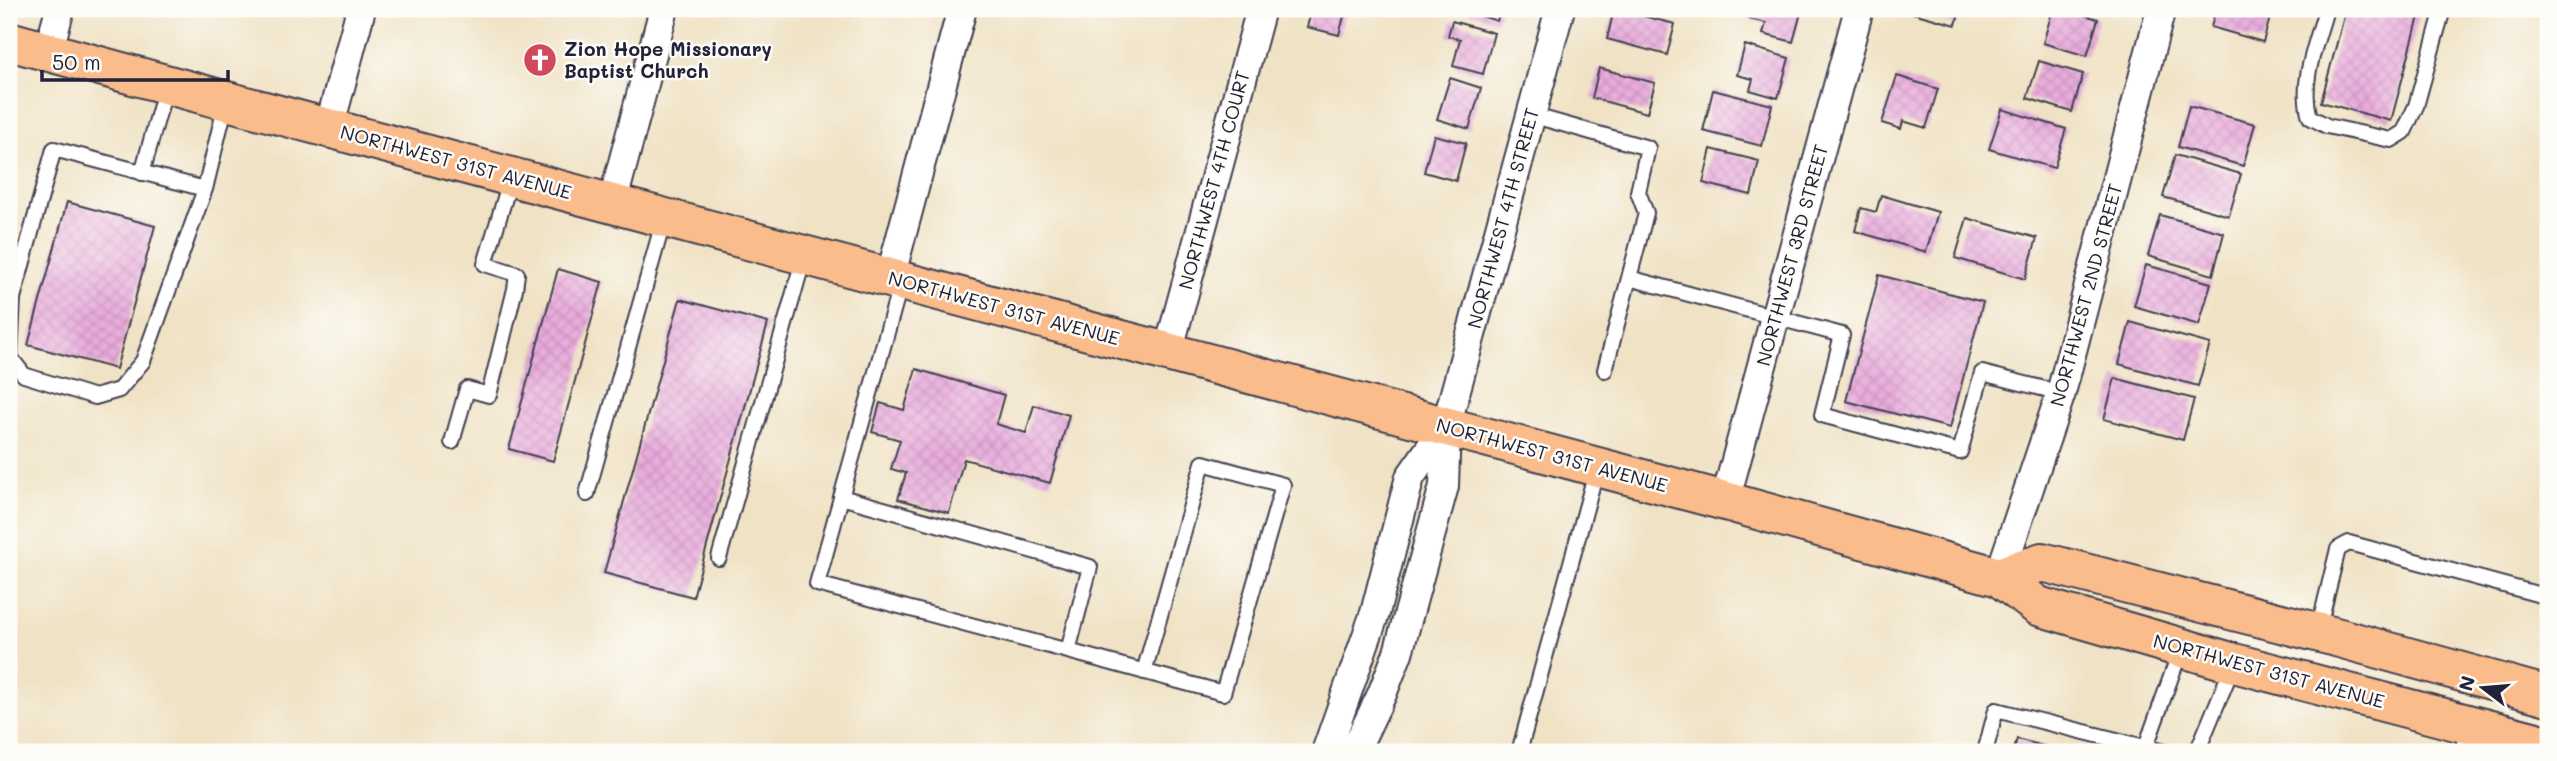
<svg xmlns="http://www.w3.org/2000/svg" width="2557" height="761" font-family="Mali,sans-serif">
<style>
.building{fill:url(#building-cross-hatch)}
.lines{fill:none;stroke-linecap:round;stroke-linejoin:round}
.service-casing{stroke:#413f50;stroke-width:18}
.minor-casing{stroke:#413f50;stroke-width:32}
.primary-casing{stroke:#413f50;stroke-width:42}
.service{stroke:#fff;stroke-width:14}
.minor{stroke:#fff;stroke-width:28}
.primary{stroke:#fabc8b;stroke-width:38}
.labels{text-anchor:middle;stroke-width:5;stroke-linejoin:round;paint-order:stroke}
.poi-label{font-size:19px;font-weight:bold;fill:#22223b;stroke:#fdfcf7;text-anchor:start}
.street-label{font-size:19px;fill:#22223b;stroke:#fdfcf7}
</style>
<defs>
<pattern id="building-cross-hatch" width="8" height="8" patternUnits="userSpaceOnUse" patternTransform="scale(1.75)"><rect width="8" height="8" fill="#e9acdc"/><path d="M0 0l8 8M0 8l8-8" fill="none" stroke="#c894be"/></pattern>
</defs>
<rect width="100%" height="100%" fill="#fdfcf7"/>
<filter id="ink" filterUnits="userSpaceOnUse"><feTurbulence type="fractalNoise" baseFrequency=".0143" numOctaves="2"/><feDisplacementMap in="SourceGraphic" scale="14" xChannelSelector="R" yChannelSelector="G"/><feConvolveMatrix kernelMatrix="1 2 1 2 8 2 1 2 1" color-interpolation-filters="sRGB"/></filter>
<filter id="wash" filterUnits="userSpaceOnUse"><feTurbulence type="fractalNoise" baseFrequency=".00686" numOctaves="4" result="noise"/><feDisplacementMap in="SourceGraphic" scale="28" xChannelSelector="R" yChannelSelector="G"/><feGaussianBlur stdDeviation="1.57" result="paint"/><feColorMatrix in="noise" values="0 0 0 0 0 0 0 0 0 0 0 0 0 0 0 0 0 1.4 0 .05"/><feComposite in="paint" operator="in"/></filter>
<g filter="url(#wash)">
<rect width="100%" height="100%" fill="#f0e2c5"/>
<g id="blocks">
<path class="building" d="M 1312,9 L 1346,9 L 1339,35 L 1307,27 Z
M 1467,9 L 1501,9 L 1497,21 L 1466,11 Z
M 1614,9 L 1675,24 L 1667,55 L 1607,39 Z
M 1752,9 L 1802,9 L 1793,42 L 1763,34 L 1766,23 L 1749,19 Z
M 1915,9 L 1960,9 L 1956,25 L 1913,13 Z
M 2053,9 L 2063,9 L 2098,19 L 2087,56 L 2043,43 Z
M 2216,9 L 2264,9 L 2272,11 L 2263,42 L 2211,27 Z
M 2346,9 L 2421,9 L 2391,121 L 2321,102 Z
M 1452,21 L 1494,33 L 1483,74 L 1453,66 L 1460,39 L 1448,36 Z
M 1745,45 L 1789,58 L 1778,98 L 1750,90 L 1753,79 L 1737,75 Z
M 2039,61 L 2083,74 L 2072,112 L 2027,98 Z
M 1599,68 L 1655,83 L 1647,113 L 1592,98 Z
M 1897,76 L 1938,89 L 1926,128 L 1903,121 L 1901,129 L 1882,123 Z
M 1450,78 L 1481,88 L 1469,129 L 1437,119 Z
M 1713,90 L 1772,105 L 1762,146 L 1703,131 Z
M 2189,106 L 2255,124 L 2243,166 L 2178,147 Z
M 2002,109 L 2066,129 L 2054,168 L 1989,149 Z
M 1434,135 L 1466,143 L 1456,181 L 1424,172 Z
M 1711,149 L 1759,161 L 1751,195 L 1703,183 Z
M 2175,155 L 2241,174 L 2229,216 L 2163,197 Z
M 1881,195 L 1938,212 L 1926,252 L 1855,231 L 1861,208 L 1876,212 Z
M 67,202 L 155,226 L 116,369 L 28,345 Z
M 2160,215 L 2224,233 L 2213,275 L 2148,256 Z
M 1967,218 L 2037,238 L 2025,279 L 1955,258 Z
M 2146,265 L 2211,283 L 2199,325 L 2134,306 Z
M 558,269 L 602,282 L 553,461 L 509,449 Z
M 1879,275 L 1983,302 L 1950,428 L 1846,401 Z
M 680,299 L 768,323 L 693,597 L 604,573 Z
M 2130,322 L 2210,344 L 2198,386 L 2119,364 Z
M 916,369 L 1004,395 L 996,424 L 1026,433 L 1034,405 L 1069,415 L 1050,483 L 964,459 L 949,513 L 898,499 L 906,473 L 891,469 L 900,440 L 872,432 L 880,403 L 904,410 Z
M 2115,378 L 2194,399 L 2183,440 L 2104,419 Z
M 2017,739 L 2062,751 L 2062,752 L 2013,752 Z"/>
</g>
</g>
<g filter="url(#ink)">
<use href="#blocks" fill-opacity="0" stroke="#413f50" stroke-width="2"/>
<g class="lines">
<g class="service-casing">
<path id="service" d="M 2326,9 C 2317,43 2299,82 2310,117 L 2327,126 L 2391,140 L 2404,132 L 2416,106 L 2443,9
M 1531,115 L 1648,148 L 1638,192 L 1646,213 L 1605,370
M 142,173 L 166,87
M 205,189 L 54,149 L 13,298 L 10,357 L 24,375 L 95,397 L 119,390 L 143,361 L 205,189 L 226,103
M 1629,278 L 1842,335 L 1822,415 L 1960,452 L 1982,373 L 2061,393
M 452,442 L 467,389 L 489,395 L 515,289 L 517,274 L 485,264 L 511,178
M 587,494 L 664,219
M 841,497 L 1090,567 L 1068,651 L 817,584 L 901,282
M 719,558 L 804,257
M 2318,631 L 2338,549 L 2349,543 L 2548,597
M 1068,651 L 1223,693 L 1283,485 L 1203,463 L 1144,672
M 1519,752 L 1597,468
M 1985,752 L 1996,710 L 2165,752
M 2144,752 L 2181,649
M 2197,752 L 2234,663
M 2461,752 L 2471,727"/>
</g>
<g class="minor-casing">
<path id="minor" d="M 48,52 L 60,9
M 329,128 L 361,9
M 612,204 L 664,9
M 890,278 L 962,9
M 1168,352 L 1261,9
M 1725,501 L 1859,9
M 1999,577 L 2061,393 L 2161,9
M 1326,752 L 1375,613 L 1410,477 L 1446,426
M 1354,752 L 1382,694 L 1398,653 L 1444,486 L 1446,426 L 1560,9"/>
</g>
<g class="primary-casing">
<path id="primary" d="M 9,41 L 227,101 L 1725,501 L 1999,577 L 2038,606 L 2234,663 L 2548,745
M 1999,577 L 2042,562 L 2336,637 L 2548,696"/>
</g>
<use href="#service" class="service"/>
<use href="#minor" class="minor"/>
<use href="#primary" class="primary"/>
</g>
</g>
<defs>
<g id="church-disc" transform="scale(1.75)"><circle r="9.5" fill="#d1495b" stroke="#fdfcf7"/><path d="M-1.2-6h2.4v3.5h3.3v2.4h-3.3V6h-2.4V-.1h-3.3v-2.4h3.3Z" fill="#fff"/></g>
</defs>
<g fill-rule="evenodd">
<use href="#church-disc" x="540" y="60"/>
</g>
<g class="labels">
<g class="poi-label">
<text x="564" y="56">Zion Hope Missionary<tspan x="564" dy="22">Baptist Church</tspan></text>
</g>
<g class="street-label">
<text transform="translate(456 162) rotate(15)" y="7">NORTHWEST 31ST AVENUE</text>
<text transform="translate(1214 180) rotate(-75)" y="7">NORTHWEST 4TH COURT</text>
<text transform="translate(1503 218) rotate(-75)" y="7">NORTHWEST 4TH STREET</text>
<text transform="translate(1792 255) rotate(-75)" y="7">NORTHWEST 3RD STREET</text>
<text transform="translate(2086 295) rotate(-75)" y="7">NORTHWEST 2ND STREET</text>
<text transform="translate(1004 308) rotate(15)" y="7">NORTHWEST 31ST AVENUE</text>
<text transform="translate(1552 455) rotate(15)" y="7">NORTHWEST 31ST AVENUE</text>
<text transform="translate(2269 671) rotate(15)" y="7">NORTHWEST 31ST AVENUE</text>
</g>
</g>
<rect width="2557" height="761" fill="none" stroke="#fdfcf7" stroke-width="35"/>
<g transform="translate(2483 688) rotate(286)" stroke="#fdfcf7" stroke-width="5" paint-order="stroke">
<path d="M0-5L12 26L0 18L-12 26Z" fill="#22223b"/>
<text y="-10" font-size="19" font-weight="bold" text-anchor="middle" fill="#22223b">N</text>
</g>
<path d="M42 70v10h186v-10" fill="none" stroke="#22223b" stroke-width="3.5"/>
<text x="52" y="70" font-size="21" fill="#22223b" stroke="#fdfcf7" stroke-width="5" paint-order="stroke">50 m</text>
</svg>
